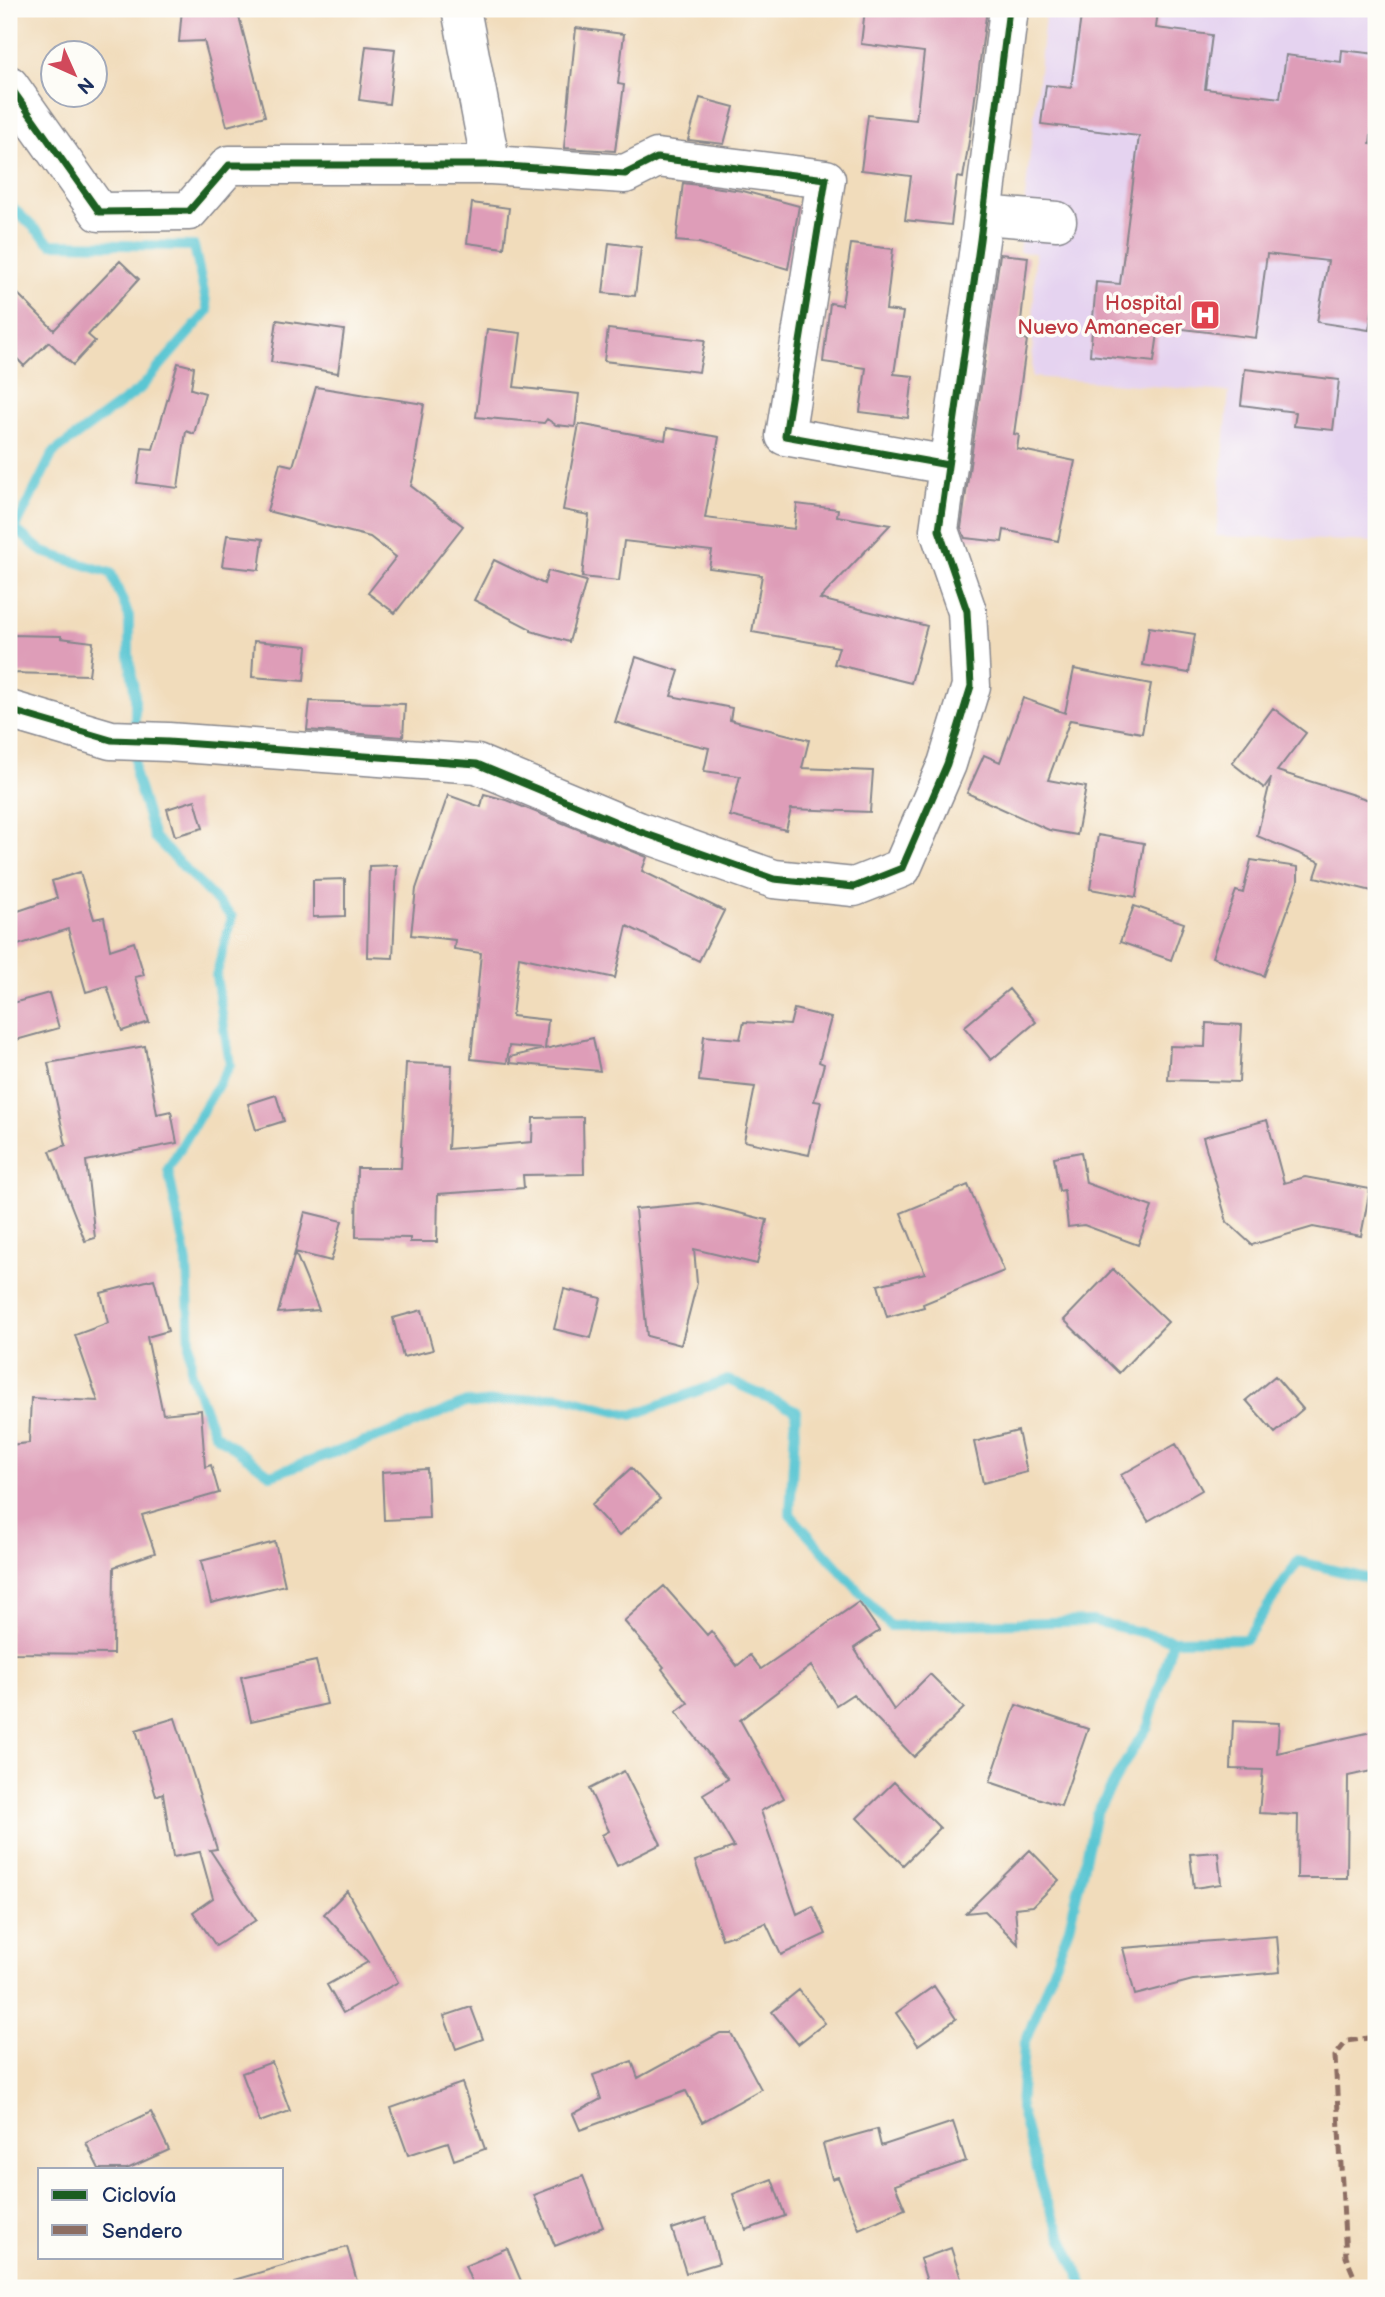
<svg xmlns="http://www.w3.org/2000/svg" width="1385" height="2297" font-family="'Balsamiq Sans',sans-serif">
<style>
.built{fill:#e5d3f0}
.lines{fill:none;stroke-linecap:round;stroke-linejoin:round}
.stream{stroke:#5ac6d3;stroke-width:10}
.building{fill:#de9db8}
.minor-casing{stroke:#86868c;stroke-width:41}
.minor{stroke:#fff;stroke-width:38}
.quiet{stroke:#8d6e63;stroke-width:5;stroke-dasharray:10 5;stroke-linecap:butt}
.cycleway-casing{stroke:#fdfcf7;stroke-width:11}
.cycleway{stroke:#1b5e20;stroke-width:7}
.labels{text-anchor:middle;stroke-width:7;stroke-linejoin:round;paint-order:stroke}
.health-label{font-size:21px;fill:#be3a42;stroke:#fdfcf7;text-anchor:end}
</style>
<rect width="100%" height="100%" fill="#fdfcf7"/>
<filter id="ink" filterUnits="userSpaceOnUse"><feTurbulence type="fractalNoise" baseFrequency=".0143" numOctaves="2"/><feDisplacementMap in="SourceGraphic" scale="14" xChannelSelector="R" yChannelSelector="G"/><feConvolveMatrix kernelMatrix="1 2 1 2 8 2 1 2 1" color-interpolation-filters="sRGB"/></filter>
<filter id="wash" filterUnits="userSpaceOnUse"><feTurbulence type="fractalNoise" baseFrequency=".00686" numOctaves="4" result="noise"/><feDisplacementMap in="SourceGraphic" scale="28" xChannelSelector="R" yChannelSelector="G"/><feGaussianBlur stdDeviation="1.57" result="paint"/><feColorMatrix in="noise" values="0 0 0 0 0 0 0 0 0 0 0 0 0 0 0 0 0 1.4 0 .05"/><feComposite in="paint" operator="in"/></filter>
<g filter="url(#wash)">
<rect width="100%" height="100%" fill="#f1dcbb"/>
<path class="built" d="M 1046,9 L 1376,9 L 1376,542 L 1216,536 L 1229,392 L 1032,377 L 1035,253 L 1019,252 Z"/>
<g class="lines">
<path class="stream" d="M 9,204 L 51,244 L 194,246 L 208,311 L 140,389 L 53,453 L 15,529 L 43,552 L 111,573 L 129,616 L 129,656 L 135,696 L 135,775 L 154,837 L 232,917 L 216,976 L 230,1065 L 168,1169 L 187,1263 L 191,1374 L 214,1433 L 271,1475 L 412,1425 L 466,1402 L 474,1404 L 559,1396 L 632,1415 L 728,1380 L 796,1410 L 790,1514 L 890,1626 L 1093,1621 L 1173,1640 L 1246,1639 L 1298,1561 L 1366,1578 L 1376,1583
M 1085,2288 L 1045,2198 L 1020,2108 L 1024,2045 L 1069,1927 L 1096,1814 L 1130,1754 L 1148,1726 L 1173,1640"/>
</g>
<g id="blocks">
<path class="building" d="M 182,9 L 237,9 L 265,116 L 227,126 L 204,41 L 179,42 Z
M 865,9 L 891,9 L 935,14 L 936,9 L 987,9 L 970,135 L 963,178 L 957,177 L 951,225 L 905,220 L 911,176 L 861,170 L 868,115 L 916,120 L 924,52 L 861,44 Z
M 1082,9 L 1158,9 L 1156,28 L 1212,35 L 1205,89 L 1280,98 L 1286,55 L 1341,62 L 1342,50 L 1376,54 L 1376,93 L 1370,144 L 1376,145 L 1376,287 L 1369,330 L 1317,322 L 1328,261 L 1267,254 L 1256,338 L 1159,326 L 1154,362 L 1090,355 L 1096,282 L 1120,284 L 1139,136 L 1041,124 L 1046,85 L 1071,88 Z
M 576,28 L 624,34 L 618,84 L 624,85 L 615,151 L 564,148 Z
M 366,46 L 395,49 L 389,104 L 359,100 Z
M 700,98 L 734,107 L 724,144 L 688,140 Z
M 683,183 L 743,191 L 799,206 L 788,269 L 699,243 L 676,241 Z
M 472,203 L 509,208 L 504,248 L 467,243 Z
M 609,243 L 641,247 L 635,296 L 603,293 Z
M 851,244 L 893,249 L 886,310 L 903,312 L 894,374 L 913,376 L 908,418 L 860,412 L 866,368 L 823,362 L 830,303 L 842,305 Z
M 1000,254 L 1028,257 L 1019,339 L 1027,340 L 1014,434 L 1019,435 L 1017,449 L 1075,461 L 1058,541 L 1004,530 L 1002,542 L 965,538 L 961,528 Z
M 120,261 L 139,279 L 88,335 L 95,341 L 73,365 L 49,342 L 24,366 L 9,350 L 9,285 L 54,330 Z
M 277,320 L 344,330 L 338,373 L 271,362 Z
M 487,329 L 521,333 L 514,387 L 579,394 L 575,427 L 556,425 L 547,419 L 544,423 L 476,417 Z
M 608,329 L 705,340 L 699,372 L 604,361 Z
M 178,363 L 194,367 L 191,389 L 205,393 L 194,434 L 186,431 L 178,488 L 137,483 L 142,448 L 153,449 Z
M 1245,369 L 1339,380 L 1333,430 L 1294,426 L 1296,412 L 1241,405 Z
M 316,387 L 424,404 L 415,461 L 417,462 L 411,486 L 463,526 L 395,613 L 368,593 L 396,557 L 370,537 L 267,511 L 280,463 L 293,466 Z
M 579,424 L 665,440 L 667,428 L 719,437 L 705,518 L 794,529 L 797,504 L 838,509 L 837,516 L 890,525 L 820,599 L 927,626 L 911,683 L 834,664 L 839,647 L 752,632 L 762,575 L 709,568 L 712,551 L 624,541 L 619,581 L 582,577 L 589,515 L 563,510 Z
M 227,535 L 263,539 L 259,570 L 222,566 Z
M 494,560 L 544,584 L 548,571 L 586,581 L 569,642 L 531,631 L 531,629 L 474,600 Z
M 1149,627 L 1195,634 L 1189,673 L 1143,665 Z
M 9,635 L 61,636 L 61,638 L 93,642 L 89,675 L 9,673 Z
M 254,641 L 307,646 L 304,681 L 252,677 Z
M 636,657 L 679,671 L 671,696 L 732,708 L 730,720 L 809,740 L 802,768 L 873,771 L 870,812 L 791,809 L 786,830 L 730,816 L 740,776 L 704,771 L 709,748 L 678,741 L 615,722 Z
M 1074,669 L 1151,684 L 1142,733 L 1070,720 L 1048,780 L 1086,787 L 1077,835 L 1049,830 L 967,793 L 984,755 L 1000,762 L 1023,698 L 1065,713 Z
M 310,701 L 405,704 L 403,737 L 307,730 Z
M 1273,708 L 1306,733 L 1277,771 L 1376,802 L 1376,892 L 1315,877 L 1320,862 L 1257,836 L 1271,778 L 1264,788 L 1232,763 Z
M 484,794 L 506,800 L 647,857 L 642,871 L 724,911 L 699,961 L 627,926 L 615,978 L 519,957 L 512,1016 L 548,1020 L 545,1049 L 593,1038 L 600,1071 L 510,1063 L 510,1057 L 543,1049 L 509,1046 L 507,1063 L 471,1059 L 481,953 L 454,949 L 455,940 L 411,935 L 416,889 L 448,795 L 481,807 Z
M 195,800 L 203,828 L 175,836 L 167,809 Z
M 1098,835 L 1144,843 L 1136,897 L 1090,889 Z
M 1251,860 L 1298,867 L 1298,881 L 1264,976 L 1212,957 L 1236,891 L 1243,893 Z
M 397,865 L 393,958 L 367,957 L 369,866 Z
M 80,872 L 94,919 L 104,917 L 110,950 L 134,942 L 144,975 L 135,977 L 149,1022 L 122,1031 L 107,986 L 86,992 L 68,929 L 9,948 L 9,914 L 57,898 L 52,881 Z
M 345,879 L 345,916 L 313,917 L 313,880 Z
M 1134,906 L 1184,923 L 1171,960 L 1120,942 Z
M 1009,989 L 1036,1022 L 991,1060 L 964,1027 Z
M 49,993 L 59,1028 L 9,1042 L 9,1004 Z
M 794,1009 L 831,1018 L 819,1062 L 824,1064 L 814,1101 L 821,1102 L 809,1155 L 744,1141 L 755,1087 L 699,1081 L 704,1036 L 740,1039 L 744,1022 L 790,1025 Z
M 1206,1023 L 1242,1025 L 1239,1082 L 1168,1080 L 1170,1046 L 1205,1047 Z
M 145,1046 L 157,1114 L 171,1111 L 177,1143 L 86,1161 L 95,1238 L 85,1241 L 50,1151 L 66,1145 L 48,1063 Z
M 406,1063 L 452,1065 L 448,1149 L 532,1142 L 533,1118 L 583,1117 L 584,1174 L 523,1175 L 524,1188 L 438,1194 L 437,1242 L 410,1242 L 410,1238 L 356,1237 L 357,1168 L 401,1168 Z
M 276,1095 L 284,1121 L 256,1130 L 248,1104 Z
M 1267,1120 L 1284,1183 L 1305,1177 L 1370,1189 L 1361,1236 L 1313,1227 L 1252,1245 L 1227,1222 L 1203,1137 Z
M 1081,1152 L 1086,1183 L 1152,1207 L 1138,1245 L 1084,1225 L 1068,1227 L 1064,1190 L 1059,1191 L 1054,1157 Z
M 968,1185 L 1004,1271 L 923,1304 L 924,1307 L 887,1317 L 878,1285 L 925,1273 L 901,1213 Z
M 699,1203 L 767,1220 L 757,1264 L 694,1249 L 697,1283 L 681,1345 L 647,1336 L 635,1209 Z
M 305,1212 L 342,1221 L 331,1261 L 295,1252 Z
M 295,1252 L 319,1310 L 278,1313 Z
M 1113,1269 L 1168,1322 L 1119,1373 L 1064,1320 Z
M 154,1279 L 168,1331 L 147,1337 L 163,1414 L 201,1410 L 205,1467 L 211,1465 L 219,1493 L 142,1515 L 155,1553 L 114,1567 L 113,1654 L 9,1653 L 9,1445 L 29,1443 L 31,1398 L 98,1401 L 75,1335 L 108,1323 L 101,1293 Z
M 564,1289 L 601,1298 L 591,1338 L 554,1329 Z
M 422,1310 L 433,1350 L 403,1357 L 393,1318 Z
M 1275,1376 L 1303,1409 L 1275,1433 L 1246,1400 Z
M 1018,1431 L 1027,1472 L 983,1483 L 974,1442 Z
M 1176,1444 L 1202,1490 L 1148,1521 L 1121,1475 Z
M 631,1468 L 660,1499 L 619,1536 L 591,1505 Z
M 427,1469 L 429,1518 L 384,1520 L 382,1472 Z
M 275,1542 L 285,1585 L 211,1603 L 201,1561 Z
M 664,1586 L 707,1635 L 711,1631 L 737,1666 L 750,1655 L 761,1669 L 859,1602 L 879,1631 L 854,1648 L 894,1710 L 930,1674 L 964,1708 L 914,1757 L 853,1694 L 836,1705 L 811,1666 L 740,1720 L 784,1798 L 761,1811 L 797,1914 L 813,1906 L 826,1934 L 781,1955 L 766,1923 L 722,1939 L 695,1861 L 734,1847 L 703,1794 L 728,1779 L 676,1712 L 688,1703 L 662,1669 L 664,1667 L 624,1621 Z
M 316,1661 L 327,1704 L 251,1721 L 241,1677 Z
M 1016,1705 L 1088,1729 L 1061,1806 L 990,1782 Z
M 175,1718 L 217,1849 L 210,1850 L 256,1920 L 216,1946 L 193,1912 L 213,1898 L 200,1852 L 173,1857 L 163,1793 L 156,1796 L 136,1730 Z
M 1233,1721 L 1279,1723 L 1277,1753 L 1376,1731 L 1376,1770 L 1348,1776 L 1347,1878 L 1297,1878 L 1298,1815 L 1259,1813 L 1263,1770 L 1231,1769 Z
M 624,1771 L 661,1844 L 617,1866 L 602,1835 L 609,1831 L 589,1789 Z
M 894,1782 L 940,1828 L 903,1865 L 857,1818 Z
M 1030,1850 L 1059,1880 L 1033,1906 L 1015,1908 L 1018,1944 L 985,1911 L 966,1913 Z
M 1218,1852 L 1221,1884 L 1194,1888 L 1190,1854 Z
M 347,1891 L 398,1982 L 343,2013 L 327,1985 L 368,1962 L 324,1914 Z
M 1277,1936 L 1280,1972 L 1193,1980 L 1135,1995 L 1123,1948 Z
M 934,1986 L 956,2019 L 918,2045 L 896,2013 Z
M 799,1990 L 825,2023 L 798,2044 L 772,2012 Z
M 471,2007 L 483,2039 L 456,2049 L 444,2016 Z
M 720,2033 L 731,2033 L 761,2089 L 702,2122 L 686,2091 L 580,2130 L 573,2114 L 601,2099 L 593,2075 L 632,2061 L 638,2078 Z
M 272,2062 L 290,2111 L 260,2122 L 242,2073 Z
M 462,2083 L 485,2149 L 454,2160 L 448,2142 L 408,2155 L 391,2108 Z
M 151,2112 L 169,2150 L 127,2169 L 99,2169 L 86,2143 Z
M 953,2122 L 966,2161 L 895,2185 L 905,2209 L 859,2229 L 838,2177 L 832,2179 L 823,2144 L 877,2129 L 881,2146 Z
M 583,2176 L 603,2227 L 555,2246 L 534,2195 Z
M 772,2179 L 785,2216 L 746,2230 L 733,2194 Z
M 706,2218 L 719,2263 L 686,2273 L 672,2229 Z
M 347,2247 L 359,2288 L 235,2288 L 234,2280 Z
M 507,2248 L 524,2288 L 474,2288 L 465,2266 Z
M 951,2248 L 964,2288 L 929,2288 L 920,2259 Z"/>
</g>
</g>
<g filter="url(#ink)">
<use href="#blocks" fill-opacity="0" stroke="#86868c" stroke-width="2"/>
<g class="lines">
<g class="minor-casing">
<path id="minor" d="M 461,9 L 491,165
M 9,85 L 99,212 L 189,211 L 229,165 L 491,165 L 625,174 L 657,158 L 826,179 L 785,436 L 948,465
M 983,215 L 1057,221
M 9,710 L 111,740 L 168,742 L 477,764 L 638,831 L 774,879 L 854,887 L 902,868 L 947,764 L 971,686 L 967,611 L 939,530 L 980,240 L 1009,9"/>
</g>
<use href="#minor" class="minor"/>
<path class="quiet" d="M 1359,2288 L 1346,2257 L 1335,2056 L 1347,2041 L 1376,2037"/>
<g class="cycleway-casing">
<path id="cycleway" d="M 9,85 L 99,212 L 189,211 L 229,165 L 491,165 L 625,174 L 657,158 L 826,179 L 785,436 L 948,465
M 9,710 L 111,740 L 168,742 L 477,764 L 638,831 L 774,879 L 854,887 L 902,868 L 947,764 L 971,686 L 967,611 L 939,530 L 980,240 L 1009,9"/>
</g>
<use href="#cycleway" class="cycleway"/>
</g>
</g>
<defs>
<g id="hospital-square" transform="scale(1.575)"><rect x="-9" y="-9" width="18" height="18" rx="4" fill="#e0444e" stroke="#fdfcf7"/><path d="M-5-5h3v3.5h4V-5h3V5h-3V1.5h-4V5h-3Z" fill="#fff"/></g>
</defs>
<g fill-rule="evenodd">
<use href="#hospital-square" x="1205" y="315"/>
</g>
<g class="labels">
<g class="health-label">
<text x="1182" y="310">Hospital<tspan x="1182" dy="24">Nuevo Amanecer</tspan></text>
</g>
</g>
<rect width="1385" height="2297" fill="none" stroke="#fdfcf7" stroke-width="35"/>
<rect x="38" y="2168" width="245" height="91" fill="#fdfcf7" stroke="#a3aaba" stroke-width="2"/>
<rect x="52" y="2190" width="35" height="10" fill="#1b5e20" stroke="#a3aaba" stroke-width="2"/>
<text x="102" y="2202" font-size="21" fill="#1b2f5e">Ciclovía</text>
<rect x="52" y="2225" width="35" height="10" fill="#8d6e63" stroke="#a3aaba" stroke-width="2"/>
<text x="102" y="2238" font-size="21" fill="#1b2f5e">Sendero</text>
<g transform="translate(74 74) rotate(135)"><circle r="33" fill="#fdfcf7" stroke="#a3aaba" stroke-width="2"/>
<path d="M0-5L12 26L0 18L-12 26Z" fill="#d1495b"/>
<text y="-10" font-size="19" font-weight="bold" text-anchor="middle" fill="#1b2f5e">N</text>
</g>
</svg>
